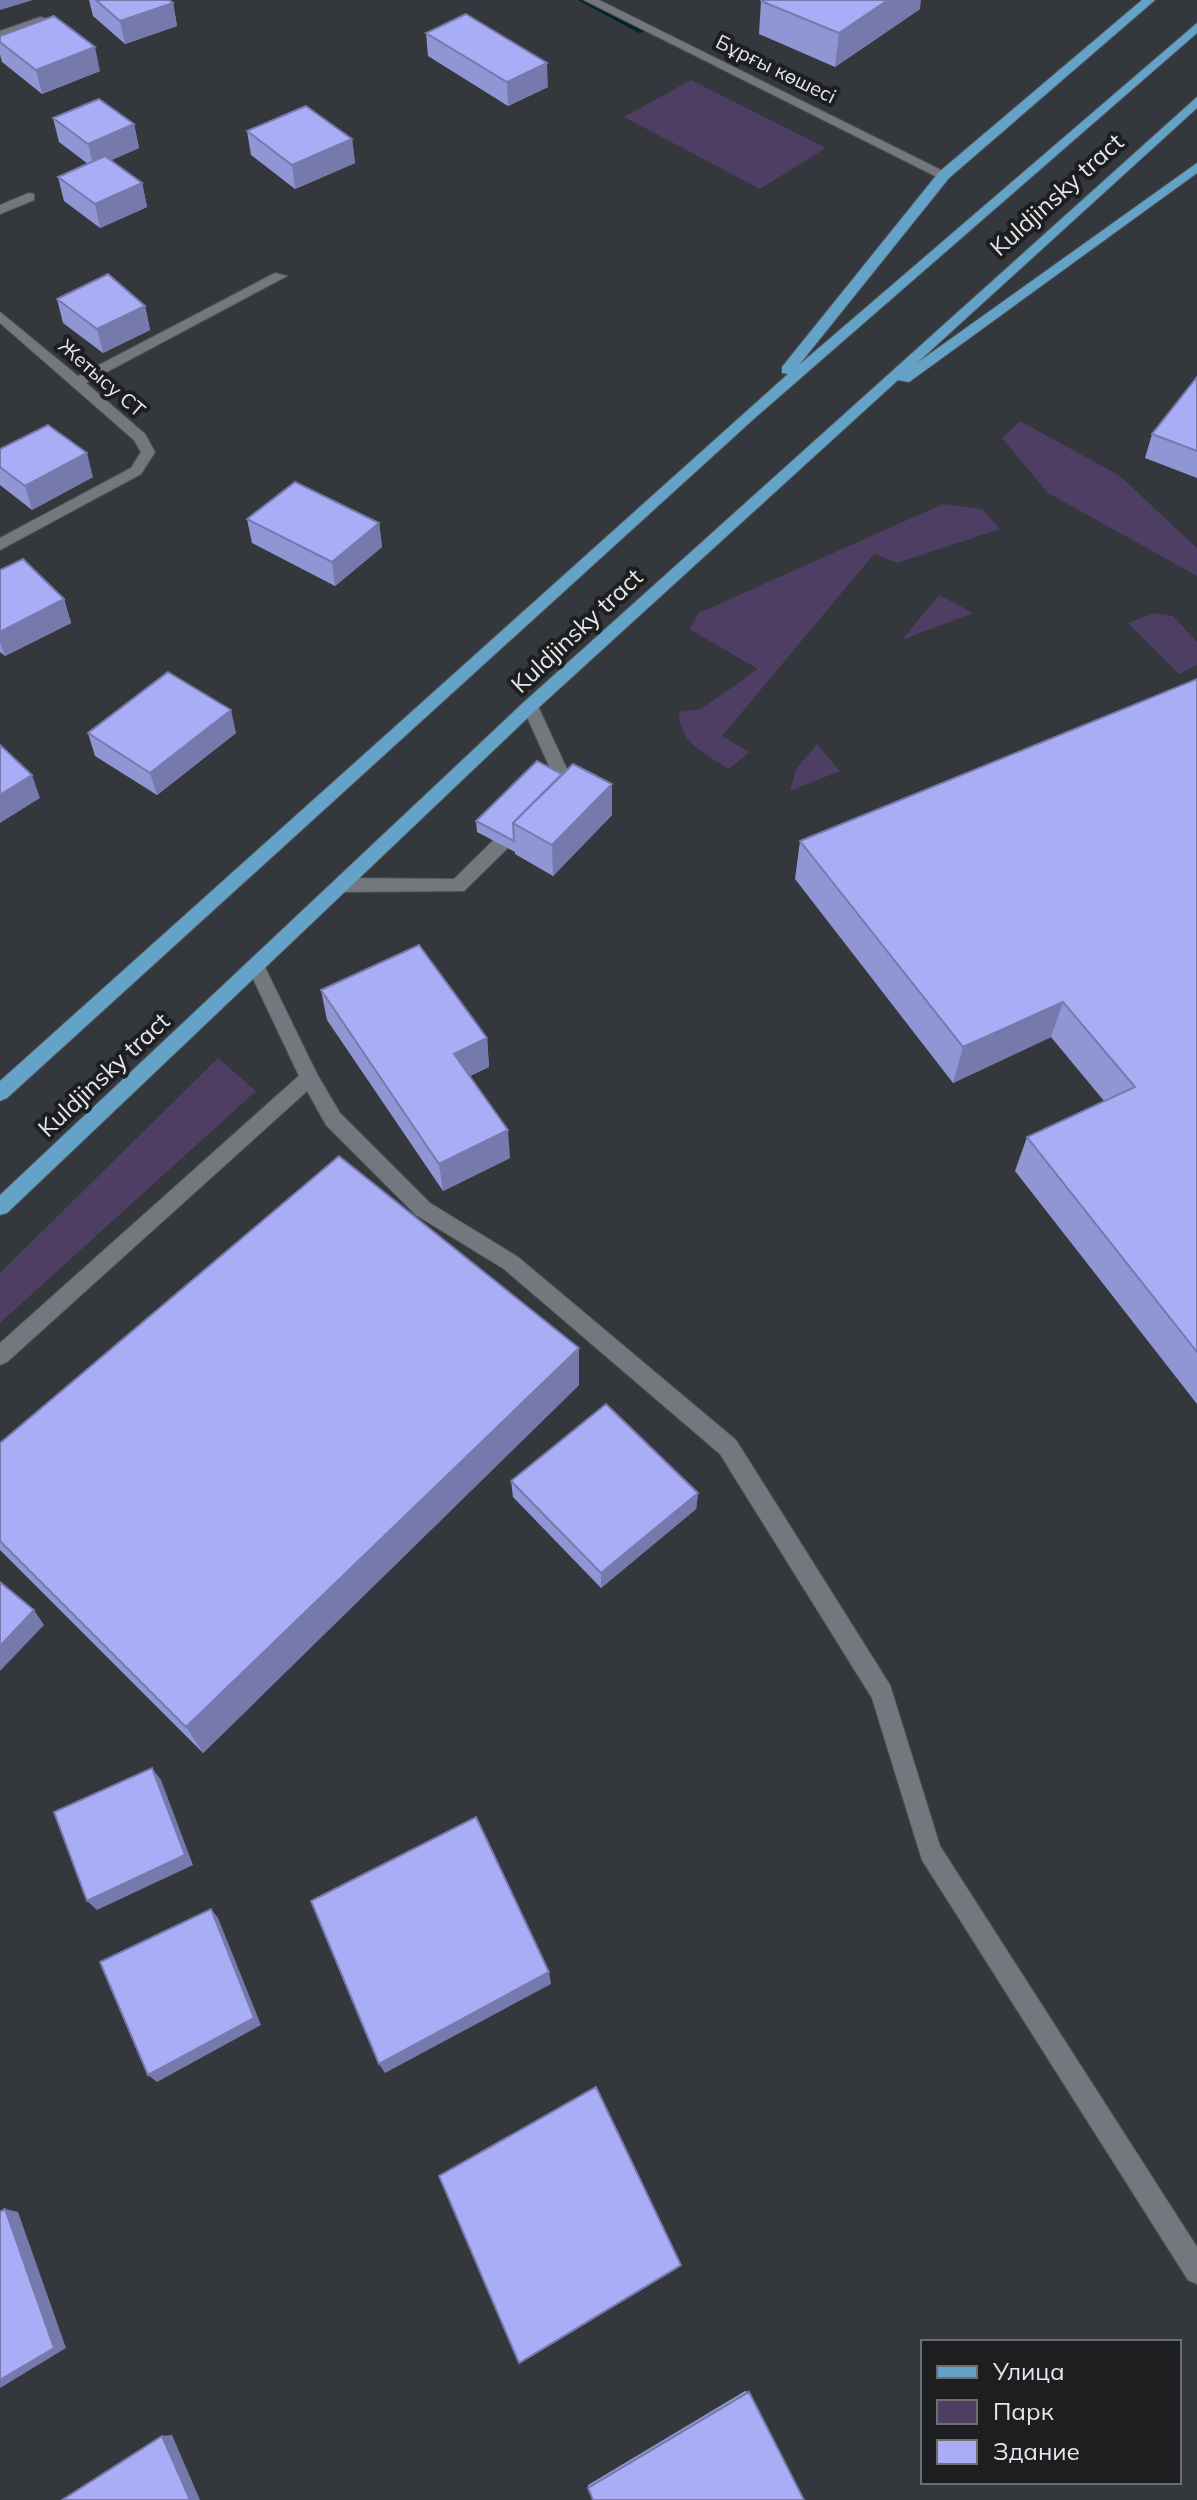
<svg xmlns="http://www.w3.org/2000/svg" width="1197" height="2500" font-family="Mulish,sans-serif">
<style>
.green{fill:#4e3e63}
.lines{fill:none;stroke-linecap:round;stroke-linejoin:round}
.stream{fill:#002229;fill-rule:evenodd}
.service-casing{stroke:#505357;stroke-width:2}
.minor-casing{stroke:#505357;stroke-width:2}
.primary-casing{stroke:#505357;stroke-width:2}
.service{fill:#74777d;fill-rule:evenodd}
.minor{fill:#74777d;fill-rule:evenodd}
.primary{fill:#64a3c7;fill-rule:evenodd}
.wall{fill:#9095d4}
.shaded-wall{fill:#7679ac}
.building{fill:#a8adf6;stroke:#7679ac;stroke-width:2}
.labels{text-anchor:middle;stroke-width:8;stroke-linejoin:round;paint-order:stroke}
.far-street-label{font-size:20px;fill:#e5e7ea;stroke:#1d1e20}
.street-label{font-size:24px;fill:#e5e7ea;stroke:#1d1e20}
</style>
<rect width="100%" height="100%" fill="#34373c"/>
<path class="green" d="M 691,80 L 826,148 L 760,189 L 624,117 Z
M 1020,421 L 1120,476 L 1197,548 L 1197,576 L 1048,493 L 1002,438 Z
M 943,504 L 982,509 L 1000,529 L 897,563 L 874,554 L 722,736 L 749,752 L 729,769 C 704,753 679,743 679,712 L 701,709 L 758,669 L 689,629 L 699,613 Z
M 939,595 L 973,613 L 902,640 Z
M 1155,613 L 1173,616 L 1197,642 L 1197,665 L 1179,674 L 1128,623 Z
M 817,744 L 840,771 L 790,791 L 796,769 Z
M 218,1058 L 256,1091 L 0,1323 L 0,1273 Z"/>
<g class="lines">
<path class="stream" d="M 578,0 L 590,0 L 647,31 L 639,33 Z"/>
<g class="service-casing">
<path id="service" d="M 530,700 L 538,706 L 572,780 L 557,798 L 551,800 L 542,794 L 555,779 L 522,706 Z
M 520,819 L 529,825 L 526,830 L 464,891 L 341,892 L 332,885 L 341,878 L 454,879 L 514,820 Z
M 309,1070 L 316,1073 L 318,1078 L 316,1083 L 7,1362 L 0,1365 L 0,1343 L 302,1073 Z"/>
</g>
<g class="minor-casing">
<path id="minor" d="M 584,0 L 599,0 L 951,175 L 939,178 Z
M 40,17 L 44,18 L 44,24 L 0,39 L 0,31 Z
M 29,193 L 34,194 L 34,200 L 0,214 L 0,205 Z
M 275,273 L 287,276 L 86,383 L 145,434 L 155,452 L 141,474 L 0,550 L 0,538 L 131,468 L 141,452 L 134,440 L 0,323 L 0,312 L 78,376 Z
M 255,957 L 261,959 L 317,1074 L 340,1113 L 430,1203 L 518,1257 L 736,1440 L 890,1685 L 940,1846 L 1197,2247 L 1197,2284 L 1188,2280 L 922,1860 L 872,1698 L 720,1454 L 504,1269 L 416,1215 L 326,1125 L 300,1078 L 246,964 Z"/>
</g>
<g class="primary-casing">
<path id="primary" d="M 1142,0 L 1155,0 L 949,178 L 799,365 L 1197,23 L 1197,33 L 757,416 L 7,1098 L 0,1101 L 0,1081 L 788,374 L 782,373 L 782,367 L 939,172 Z
M 1197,97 L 1197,108 L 917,363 L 1197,163 L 1197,173 L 909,382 L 898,380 L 536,710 L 7,1213 L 0,1215 L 0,1195 L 524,702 Z"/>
</g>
<use href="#service" class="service"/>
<use href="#minor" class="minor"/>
<use href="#primary" class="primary"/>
</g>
<path class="wall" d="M 89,0 L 169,0 L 173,3 L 177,26 L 125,44 L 93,16 Z
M 761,1 L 920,9 L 835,67 L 759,34 Z
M 426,33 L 548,87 L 508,106 L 428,56 Z
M 0,36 L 100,71 L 42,94 L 2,62 L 0,55 Z
M 53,118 L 134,124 L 139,148 L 111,160 L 142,183 L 147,207 L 100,228 L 64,201 L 58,177 L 88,164 L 59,142 Z
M 247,131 L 352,139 L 355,163 L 295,189 L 251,155 Z
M 57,299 L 145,306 L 150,330 L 103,353 L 63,323 Z
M 1197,377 L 1197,478 L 1145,458 L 1152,434 Z
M 0,449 L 93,477 L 32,510 L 0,485 Z
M 247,519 L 379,523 L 382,547 L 335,586 L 252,543 Z
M 0,570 L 64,599 L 71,623 L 5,656 L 0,652 Z
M 1197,679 L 1197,1404 L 1015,1171 L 1027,1137 L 1104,1101 L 1051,1037 L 953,1083 L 795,879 L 800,841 Z
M 88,733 L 236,733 L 157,795 L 95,756 Z
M 612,815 L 553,876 L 515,854 L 515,852 L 477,832 L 476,821 Z
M 321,990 L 487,1038 L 489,1067 L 470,1076 L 510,1158 L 443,1191 L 327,1020 Z
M 579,1348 L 579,1385 L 203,1753 L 0,1550 L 0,1443 Z
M 511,1481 L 698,1493 L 696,1509 L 601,1588 L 513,1497 Z
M 745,2391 L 749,2392 L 588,2488 L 588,2485 Z"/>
<path class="shaded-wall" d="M 0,0 L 33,0 L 0,10 Z
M 888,0 L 921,0 L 920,9 L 835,67 L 839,33 Z
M 173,3 L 177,26 L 125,44 L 120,21 Z
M 95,47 L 100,71 L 42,94 L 36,70 Z
M 547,63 L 548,87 L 508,106 L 507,82 Z
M 134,124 L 139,148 L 94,168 L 88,144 Z
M 352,139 L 355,163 L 295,189 L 292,165 Z
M 142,183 L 147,207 L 100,228 L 95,204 Z
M 145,306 L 150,330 L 103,353 L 97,329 Z
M 87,453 L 93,477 L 32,510 L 25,486 Z
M 379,523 L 382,547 L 335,586 L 332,562 Z
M 64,599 L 71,623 L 5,656 L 0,643 L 0,632 Z
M 231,710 L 236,733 L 157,795 L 150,773 Z
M 32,775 L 40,798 L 0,823 L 0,795 Z
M 612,784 L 612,815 L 553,876 L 552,845 Z
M 1063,1002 L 1051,1037 L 953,1083 L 963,1047 Z
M 487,1038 L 489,1067 L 457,1082 L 454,1054 Z
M 508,1130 L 510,1158 L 443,1191 L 439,1164 Z
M 579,1348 L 579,1385 L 203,1753 L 186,1727 Z
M 698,1493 L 696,1509 L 601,1588 L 601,1573 Z
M 34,1610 L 44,1625 L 0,1671 L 0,1646 Z
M 152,1768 L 161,1780 L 193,1865 L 97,1910 L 87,1901 Z
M 211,1909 L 218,1918 L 261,2025 L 157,2082 L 148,2075 Z
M 549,1972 L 551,1984 L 385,2073 L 379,2064 Z
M 5,2209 L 18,2212 L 66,2348 L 0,2388 Z
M 681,2265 L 678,2268 L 521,2363 L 519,2363 Z
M 172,2435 L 200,2500 L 190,2500 L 162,2436 Z"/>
<path class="building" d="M 96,0 L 169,0 L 173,3 L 120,21 Z
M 762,0 L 888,0 L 839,33 L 761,1 Z
M 466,14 L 547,63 L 507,82 L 426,33 Z
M 54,16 L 95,47 L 36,70 L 0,42 L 0,36 Z
M 99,99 L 134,124 L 88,144 L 53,118 Z
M 306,106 L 352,139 L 292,165 L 247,131 Z
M 105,156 L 142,183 L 95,204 L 58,177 Z
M 108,274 L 145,306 L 97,329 L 57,299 Z
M 1197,377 L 1197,451 L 1152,434 Z
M 48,425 L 87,453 L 25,486 L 0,467 L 0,449 Z
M 295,482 L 379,523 L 332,562 L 247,519 Z
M 23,559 L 64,599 L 0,632 L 0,570 Z
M 168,672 L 231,710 L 150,773 L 88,733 Z
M 1197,679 L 1197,1352 L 1027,1137 L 1135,1087 L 1063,1002 L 963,1047 L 800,841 Z
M 0,745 L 32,775 L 0,795 Z
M 537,761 L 562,774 L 513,823 L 514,841 L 476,821 Z
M 573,764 L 612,784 L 552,845 L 513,823 Z
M 419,945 L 487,1038 L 454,1054 L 508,1130 L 439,1164 L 321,990 Z
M 339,1156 L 579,1348 L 186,1727 L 0,1541 L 0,1443 Z
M 606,1404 L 698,1493 L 601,1573 L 511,1481 Z
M 0,1582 L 34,1610 L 0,1646 Z
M 152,1768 L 185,1855 L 87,1901 L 54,1812 Z
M 476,1817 L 549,1972 L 379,2064 L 311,1901 Z
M 211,1909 L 254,2018 L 148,2075 L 100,1962 Z
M 596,2087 L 681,2265 L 519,2363 L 439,2176 Z
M 5,2209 L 54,2348 L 0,2380 L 0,2212 Z
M 749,2392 L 804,2500 L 593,2500 L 588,2488 Z
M 162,2436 L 190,2500 L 62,2500 Z"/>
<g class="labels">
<g class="far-street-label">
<text transform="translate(776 69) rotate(26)" y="7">Бұрғы көшесі</text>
<text transform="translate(102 378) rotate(41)" y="7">Жетысу СТ</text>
</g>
<g class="street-label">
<text transform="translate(1057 195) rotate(-42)" y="8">Kuldjinsky tract</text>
<text transform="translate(577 631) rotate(-43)" y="8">Kuldjinsky tract</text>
<text transform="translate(104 1075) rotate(-43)" y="8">Kuldjinsky tract</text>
</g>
</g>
<rect x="921" y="2340" width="260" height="144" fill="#1d1e20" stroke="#6d6e71" stroke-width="2"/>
<rect x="937" y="2366" width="40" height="12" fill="#64a3c7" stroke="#6d6e71" stroke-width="2"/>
<text x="993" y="2380" font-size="24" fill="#e5e7ea">Улица</text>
<rect x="937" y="2400" width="40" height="24" fill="#4e3e63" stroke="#6d6e71" stroke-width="2"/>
<text x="993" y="2420" font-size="24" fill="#e5e7ea">Парк</text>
<rect x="937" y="2440" width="40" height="24" fill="#a8adf6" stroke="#6d6e71" stroke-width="2"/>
<text x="993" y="2460" font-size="24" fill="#e5e7ea">Здание</text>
</svg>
